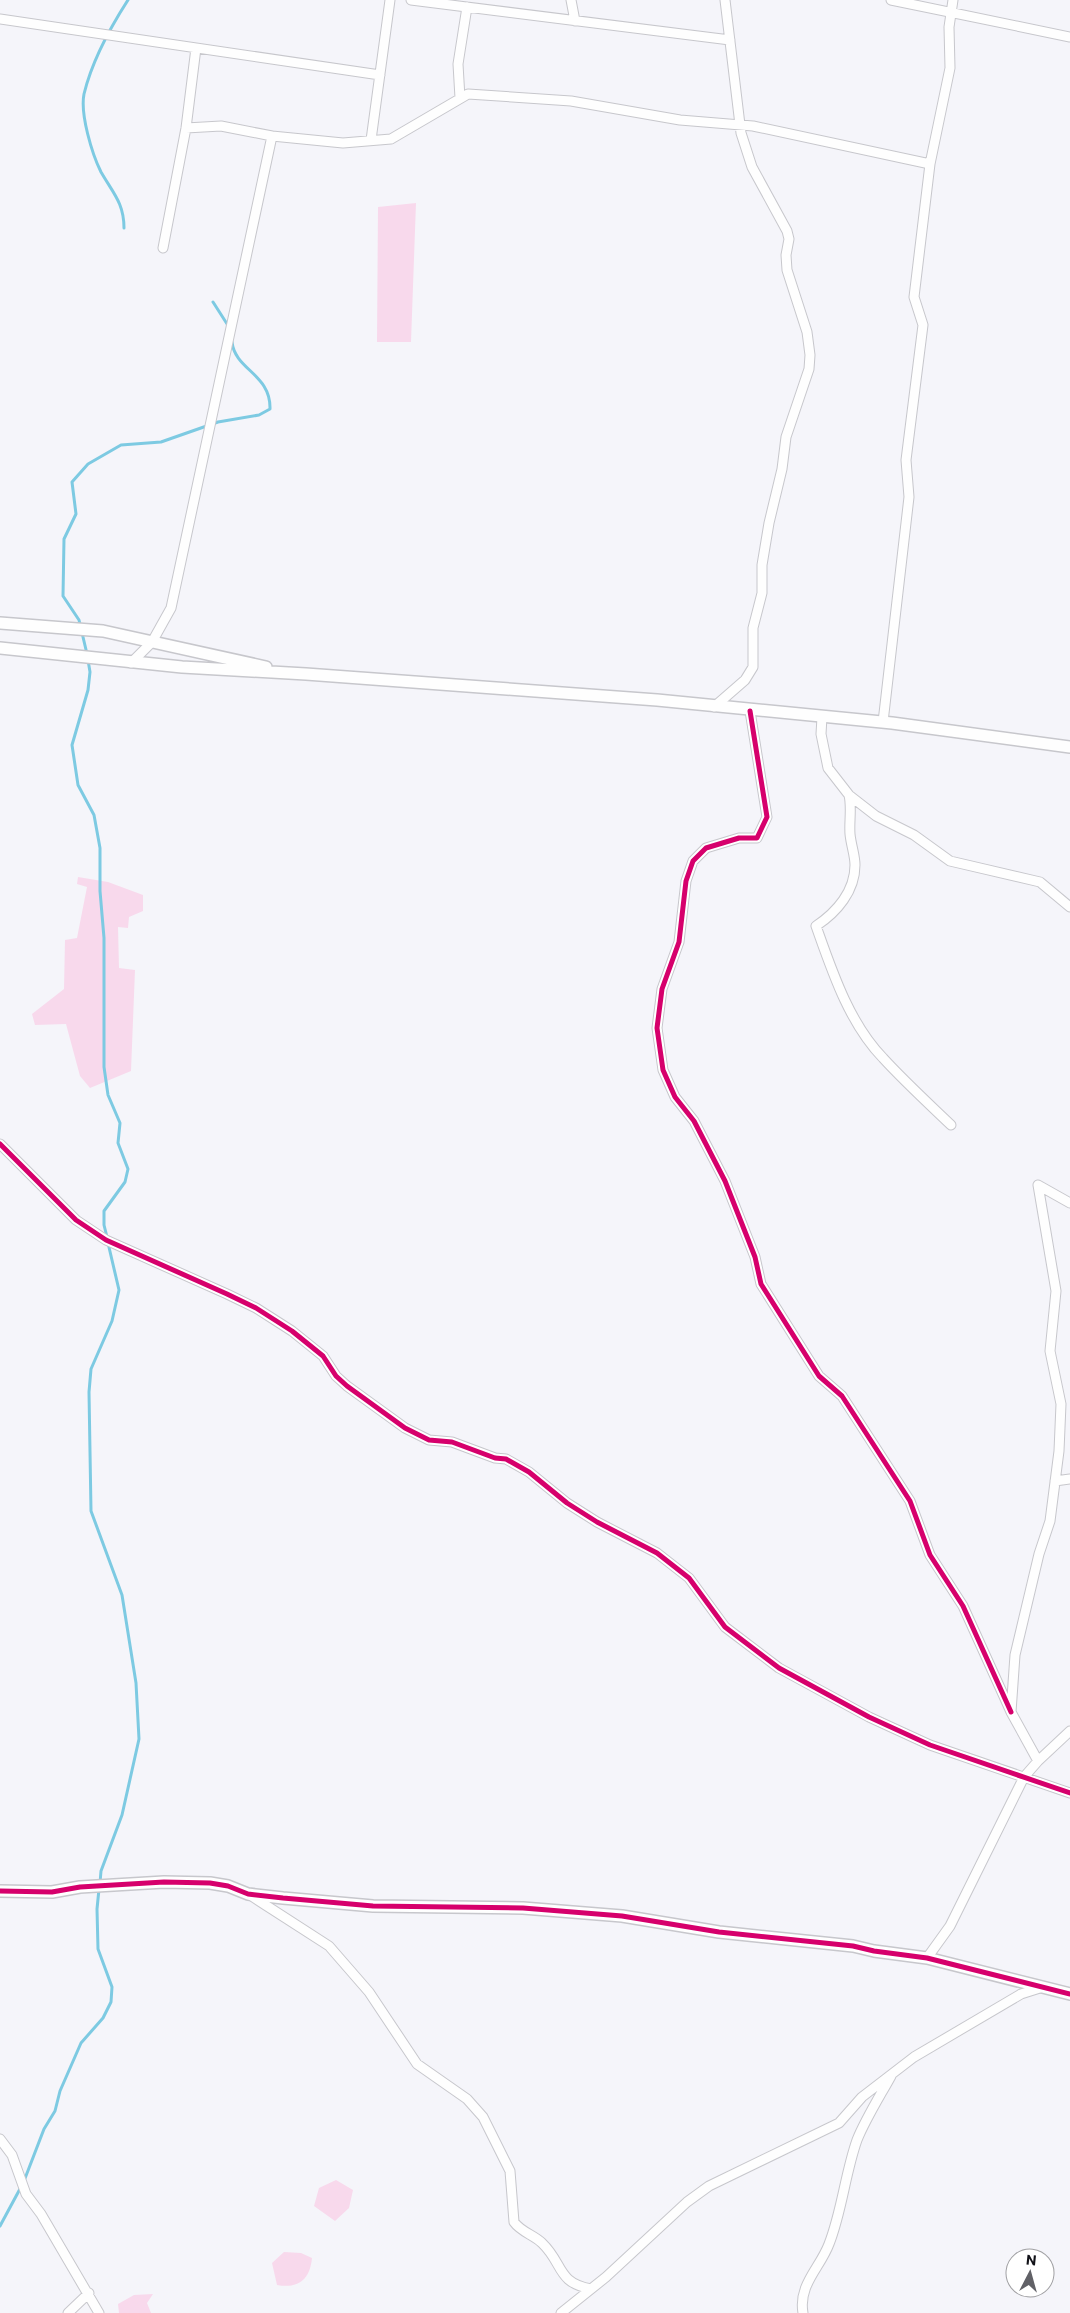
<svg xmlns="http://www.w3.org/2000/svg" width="1070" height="2313" font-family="Commissioner,sans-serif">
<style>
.green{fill:#f8d9ec}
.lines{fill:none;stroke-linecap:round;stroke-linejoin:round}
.stream{stroke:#7dcae2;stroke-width:3}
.street-casing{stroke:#c7c7cc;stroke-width:11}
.secondary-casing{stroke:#c7c7cc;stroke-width:14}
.street{stroke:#fefefe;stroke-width:9}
.secondary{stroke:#fefefe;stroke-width:11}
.cycleway-casing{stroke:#fff;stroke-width:8}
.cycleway{stroke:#d6006c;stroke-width:5}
</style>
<rect width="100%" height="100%" fill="#f5f5fa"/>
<path class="green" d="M 416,203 L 411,342 L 377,342 L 378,207 Z
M 78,877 L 108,882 L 143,895 L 143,911 L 129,917 L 128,928 L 118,927 L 119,968 L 135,970 L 131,1071 L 90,1088 L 80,1076 L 66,1024 L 35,1025 L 32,1014 L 64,989 L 65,940 L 77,938 L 87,887 L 77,884 Z
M 336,2180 L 353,2190 L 349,2208 L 335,2221 L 314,2206 L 319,2188 Z
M 284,2252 L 301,2253 L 312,2258 C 310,2279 299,2289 277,2285 L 272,2263 Z
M 153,2294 L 147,2303 L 151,2313 L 119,2313 L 118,2304 L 134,2295 Z"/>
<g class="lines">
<path class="stream" d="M 124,228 C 124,203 113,193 101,172 C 92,154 80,114 84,94 C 92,61 110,28 128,0
M 213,302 L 229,327
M 87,654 L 79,620 L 63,596 L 64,539 L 76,514 L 72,482 L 88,464 L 121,445 L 161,442 L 218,422 L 259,415 L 270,409 C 271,374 235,370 232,342
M 88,660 L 90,672 L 88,690 L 72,745 L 78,785 L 94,815 L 100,848 L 100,891 L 104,938 L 104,1067 L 108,1095 L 120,1123 L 118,1143 L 128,1169 L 125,1182 L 104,1211 L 104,1225 L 107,1237
M 100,1883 L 101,1871 L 122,1815 L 139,1739 L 136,1683 L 122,1595 L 91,1511 L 89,1392 L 91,1369 L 112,1321 L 119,1290 L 108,1243
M 24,2181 L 44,2129 L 55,2111 L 60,2091 L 81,2043 L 103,2018 L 111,2002 L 112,1987 L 98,1949 L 97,1909 L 99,1889
M 0,2226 L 21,2187"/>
<g class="street-casing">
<path id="street" d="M 411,0 L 730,40
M 571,0 L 575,21
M 891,0 L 1070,37
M 0,19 L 380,75
M 460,98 L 458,64 L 467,7
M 186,128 L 221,126 L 272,136 L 343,143 L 391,139 L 468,94 L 571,101 L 680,120 L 753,126 L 930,164
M 371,140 L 390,0
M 163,248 L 186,128 L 196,48
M 131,663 L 152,642 L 171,608 L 272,136
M 714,707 L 745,680 L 753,667 L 753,628 L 762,593 L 762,565 L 769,523 L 782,469 L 786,437 L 809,369 L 810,355 L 807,332 L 787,270 L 786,255 L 789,239 L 787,231 L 752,167 L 741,133 L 725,0
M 750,711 L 767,817 L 757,838 L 739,838 L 706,848 L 693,861 L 686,881 L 679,942 L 662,989 L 657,1028 L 663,1070 L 675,1097 L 694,1121 L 725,1181 L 755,1257 L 761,1284 L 819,1376 L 842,1396 L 910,1501 L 930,1555 L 963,1606 L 1011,1712
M 822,717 L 821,734 L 828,768 L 849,795 L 876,816 L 914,835 L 950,861 L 1040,882 L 1070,907
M 883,722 L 909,497 L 906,460 L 923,325 L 914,297 L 930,164 L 950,68 L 949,27 L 953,0
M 849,795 C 852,808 849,821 850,834 C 851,845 855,855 855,865 C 855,891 837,912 816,926 C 832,971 849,1023 883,1058 C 904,1081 928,1103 951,1125
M 0,1144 L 76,1220 L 106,1240 L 227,1294 L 256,1308 L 292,1331 L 323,1356 L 336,1376 L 347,1386 L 405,1428 L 429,1440 L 452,1442 L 495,1458 L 506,1459 L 529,1472 L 567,1503 L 597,1522 L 657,1553 L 689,1578 L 725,1627 L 779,1668 L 869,1717 L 930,1745 L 1070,1793
M 1038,1185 L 1070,1203
M 1055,1481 L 1070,1479
M 1038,1761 L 1011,1712 L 1015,1655 L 1039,1554 L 1050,1521 L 1059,1451 L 1061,1404 L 1050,1351 L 1056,1291 L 1038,1185
M 250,1895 L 329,1946 L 369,1992 L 417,2064 L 467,2099 L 483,2117 L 510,2171 L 514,2222 C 521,2232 534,2235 542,2243 C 564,2264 556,2282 591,2289
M 927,1958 L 950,1926 L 1024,1777 L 1038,1761 L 1070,1731
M 0,2139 L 12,2155 L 26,2194 L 41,2214 L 99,2313
M 68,2313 L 89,2293
M 561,2313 L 606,2277 L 687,2202 L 709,2186 L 839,2123 L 862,2097 L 914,2057 L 1021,1994 L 1043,1987
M 803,2313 C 798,2285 820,2268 829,2244 C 842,2211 845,2174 857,2140 C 866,2118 880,2096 891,2076"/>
</g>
<g class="secondary-casing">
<path id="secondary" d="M 0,623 L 103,631 L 266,667
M 0,648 L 182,667 L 306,674 L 657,700 L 892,723 L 1070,747
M 0,1891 L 52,1892 L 80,1887 L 164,1882 L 210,1883 L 228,1886 L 248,1894 L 283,1898 L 373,1906 L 523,1908 L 622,1916 L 719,1932 L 853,1946 L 874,1951 L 927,1958 L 1070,1994"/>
</g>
<use href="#street" class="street"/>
<use href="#secondary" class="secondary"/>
<g class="cycleway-casing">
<path id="cycleway" d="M 750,711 L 767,817 L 757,838 L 739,838 L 706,848 L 693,861 L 686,881 L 679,942 L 662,989 L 657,1028 L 663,1070 L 675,1097 L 694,1121 L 725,1181 L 755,1257 L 761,1284 L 819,1376 L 842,1396 L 910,1501 L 930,1555 L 963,1606 L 1011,1712
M 0,1144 L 76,1220 L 106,1240 L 227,1294 L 256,1308 L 292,1331 L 323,1356 L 336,1376 L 347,1386 L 405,1428 L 429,1440 L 452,1442 L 495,1458 L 506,1459 L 529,1472 L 567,1503 L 597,1522 L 657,1553 L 689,1578 L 725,1627 L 779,1668 L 869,1717 L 930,1745 L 1070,1793
M 0,1891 L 52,1892 L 80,1887 L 164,1882 L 210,1883 L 228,1886 L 248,1894 L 283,1898 L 373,1906 L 523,1908 L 622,1916 L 719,1932 L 853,1946 L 874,1951 L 927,1958 L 1070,1994"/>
</g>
<use href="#cycleway" class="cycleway"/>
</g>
<g transform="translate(1030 2273) rotate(6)"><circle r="24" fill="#ffffff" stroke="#a0a0a3"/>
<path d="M0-4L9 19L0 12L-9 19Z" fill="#616167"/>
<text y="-8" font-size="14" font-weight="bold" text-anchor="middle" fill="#121218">N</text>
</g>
</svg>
